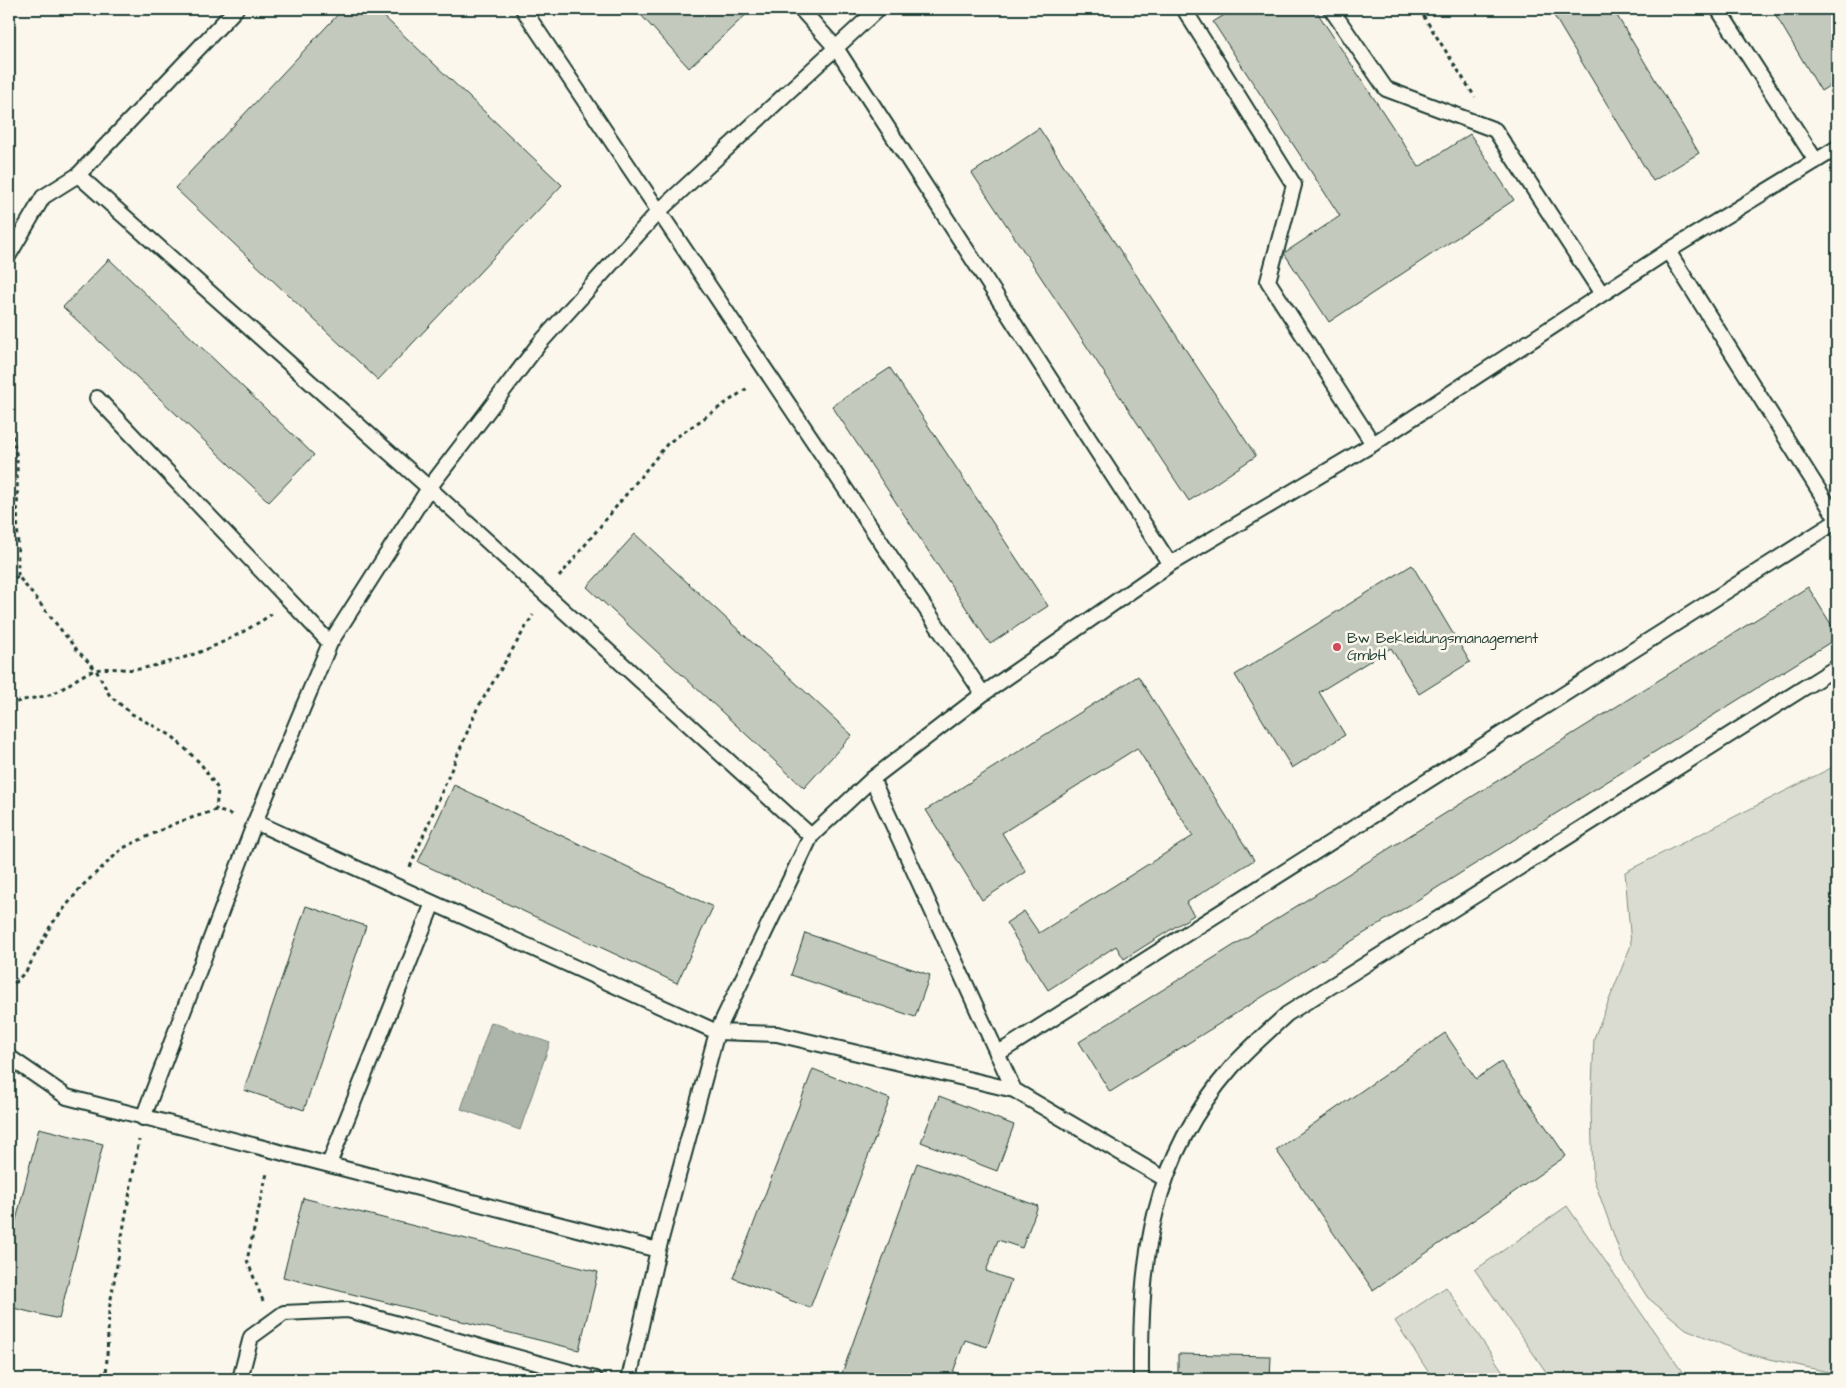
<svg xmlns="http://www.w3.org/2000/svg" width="1846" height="1388" font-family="'Architects Daughter',sans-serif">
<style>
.green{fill:#dbdcd1;stroke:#7d8c82}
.water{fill:#adb4aa;stroke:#74847b}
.building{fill:#c4c9be;stroke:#1f3d34}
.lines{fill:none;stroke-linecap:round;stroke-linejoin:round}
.service-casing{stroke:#1f3d34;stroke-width:18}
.path{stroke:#1f3d34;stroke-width:3;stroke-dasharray:4 4;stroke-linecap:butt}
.service{stroke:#fbf7ec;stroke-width:14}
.poi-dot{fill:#d1495b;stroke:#fbf7ec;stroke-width:2}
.labels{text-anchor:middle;stroke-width:5;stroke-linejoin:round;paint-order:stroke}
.poi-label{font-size:15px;fill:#1f3d34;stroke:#fbf7ec;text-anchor:start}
</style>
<rect width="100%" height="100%" fill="#fbf7ec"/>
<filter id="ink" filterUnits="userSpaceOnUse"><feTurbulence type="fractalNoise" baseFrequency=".02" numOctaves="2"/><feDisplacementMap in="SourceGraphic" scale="10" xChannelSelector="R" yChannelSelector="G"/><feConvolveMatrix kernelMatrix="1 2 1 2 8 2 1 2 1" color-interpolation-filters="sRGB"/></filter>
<g filter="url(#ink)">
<path class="green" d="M 1837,765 L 1837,1374 L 1743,1353 L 1686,1329 L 1648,1298 L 1622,1258 L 1593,1177 L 1591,1110 L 1594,1038 L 1631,945 L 1625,872 Z
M 1567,1206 L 1687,1379 L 1551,1379 L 1475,1270 Z
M 1446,1287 L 1508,1379 L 1433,1379 L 1395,1321 Z"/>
<path class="water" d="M 491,1022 L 550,1043 L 520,1130 L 461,1109 Z"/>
<path class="building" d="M 343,9 L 376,9 L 562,185 L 378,380 L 175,188 Z
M 648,9 L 752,9 L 689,68 L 641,15 Z
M 1234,9 L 1315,9 L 1419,167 L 1470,134 L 1514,200 L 1329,322 L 1284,253 L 1340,216 L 1213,22 Z
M 1550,9 L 1613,9 L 1699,153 L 1653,181 Z
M 1772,9 L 1837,9 L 1837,81 L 1821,91 Z
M 1039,128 L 1256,456 L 1189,501 L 972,173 Z
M 109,259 L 314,455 L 269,502 L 63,307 Z
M 890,368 L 1048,606 L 990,644 L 832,406 Z
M 635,534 L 852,735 L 804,788 L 587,587 Z
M 1412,565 L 1470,662 L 1419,694 L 1391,648 L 1319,692 L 1345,735 L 1292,768 L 1235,675 Z
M 1808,587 L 1837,634 L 1837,638 L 1110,1092 L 1079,1042 Z
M 1138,676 L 1254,860 L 1186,903 L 1194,915 L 1124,959 L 1116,946 L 1048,990 L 1006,923 L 1024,911 L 1039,933 L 1193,836 L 1137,748 L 1002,833 L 1026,872 L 982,900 L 926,810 Z
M 454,785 L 713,907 L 677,983 L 418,862 Z
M 306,906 L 366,926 L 304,1110 L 244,1090 Z
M 805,933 L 930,975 L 915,1017 L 791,975 Z
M 1445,1033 L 1476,1079 L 1501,1062 L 1566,1156 L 1373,1290 L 1276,1150 Z
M 813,1069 L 890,1099 L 810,1308 L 733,1278 Z
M 939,1096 L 1014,1125 L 997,1171 L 921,1142 Z
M 39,1128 L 103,1144 L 59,1319 L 9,1307 L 9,1249 Z
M 917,1163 L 1038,1206 L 1022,1248 L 998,1240 L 986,1271 L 1011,1280 L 987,1347 L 965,1340 L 953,1372 L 974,1379 L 840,1379 Z
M 303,1198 L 598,1272 L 579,1350 L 283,1277 Z
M 1178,1354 L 1271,1356 L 1270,1379 L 1178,1379 Z"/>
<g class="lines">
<g class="service-casing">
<path id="service" d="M 523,9 L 983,694
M 801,9 L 836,48 L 1170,564
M 1184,9 L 1294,185 L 1268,281 L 1373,444
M 1331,9 L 1386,89 L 1495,130 L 1602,294
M 1718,9 L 1816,161
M 78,175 L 429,488 L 811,836
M 1668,251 L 1837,519
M 9,255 L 43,197 L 78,175 L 236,9
M 97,398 L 330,643
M 872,779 L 1014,1090
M 255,822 L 717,1032 L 777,1034 L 1014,1090 L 1165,1179
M 997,1054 L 1837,521
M 9,1057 L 67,1097 L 658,1250
M 143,1118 L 255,822 L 330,643 L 429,488 L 539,344 L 658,212 L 878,9
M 329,1164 L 433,903
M 240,1379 L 251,1337 L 284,1313 L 348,1310 L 595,1379
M 629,1379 L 658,1250 L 717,1032 L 811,836 L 872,779 L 983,694 L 1170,564 L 1373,444 L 1668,251 L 1837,148
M 1141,1379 C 1140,1259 1150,1161 1232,1067 C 1249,1048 1269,1031 1287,1014 L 1837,667"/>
</g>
<path class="path" d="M 1419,9 L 1475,97
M 9,420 L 17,458 L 18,576 L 77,650 L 96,670 L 110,696 L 132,714 L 172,736 L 201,764 L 218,789 L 216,810
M 559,577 L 668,443 L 749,387
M 9,583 L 18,576
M 9,706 C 21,698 35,699 49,695 C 65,690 79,674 96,670 C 109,666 125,671 139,669 C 190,659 228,643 272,614
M 410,867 L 477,709 L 533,615
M 9,989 L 27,970 L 51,925 L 82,886 L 123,848 L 176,823 L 216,810 L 233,815
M 263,1301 L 247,1260 L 267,1173
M 106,1379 L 109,1310 L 139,1140"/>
<use href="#service" class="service"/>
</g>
</g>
<circle class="poi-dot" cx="1337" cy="647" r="5"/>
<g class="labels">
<g class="poi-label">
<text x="1347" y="643">Bw Bekleidungsmanagement<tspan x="1347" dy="17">GmbH</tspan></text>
</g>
</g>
<rect width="1846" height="1388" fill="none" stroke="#fbf7ec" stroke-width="30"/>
<rect x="15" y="15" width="1816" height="1358" fill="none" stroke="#1f3d34" stroke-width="2" filter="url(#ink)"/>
</svg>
